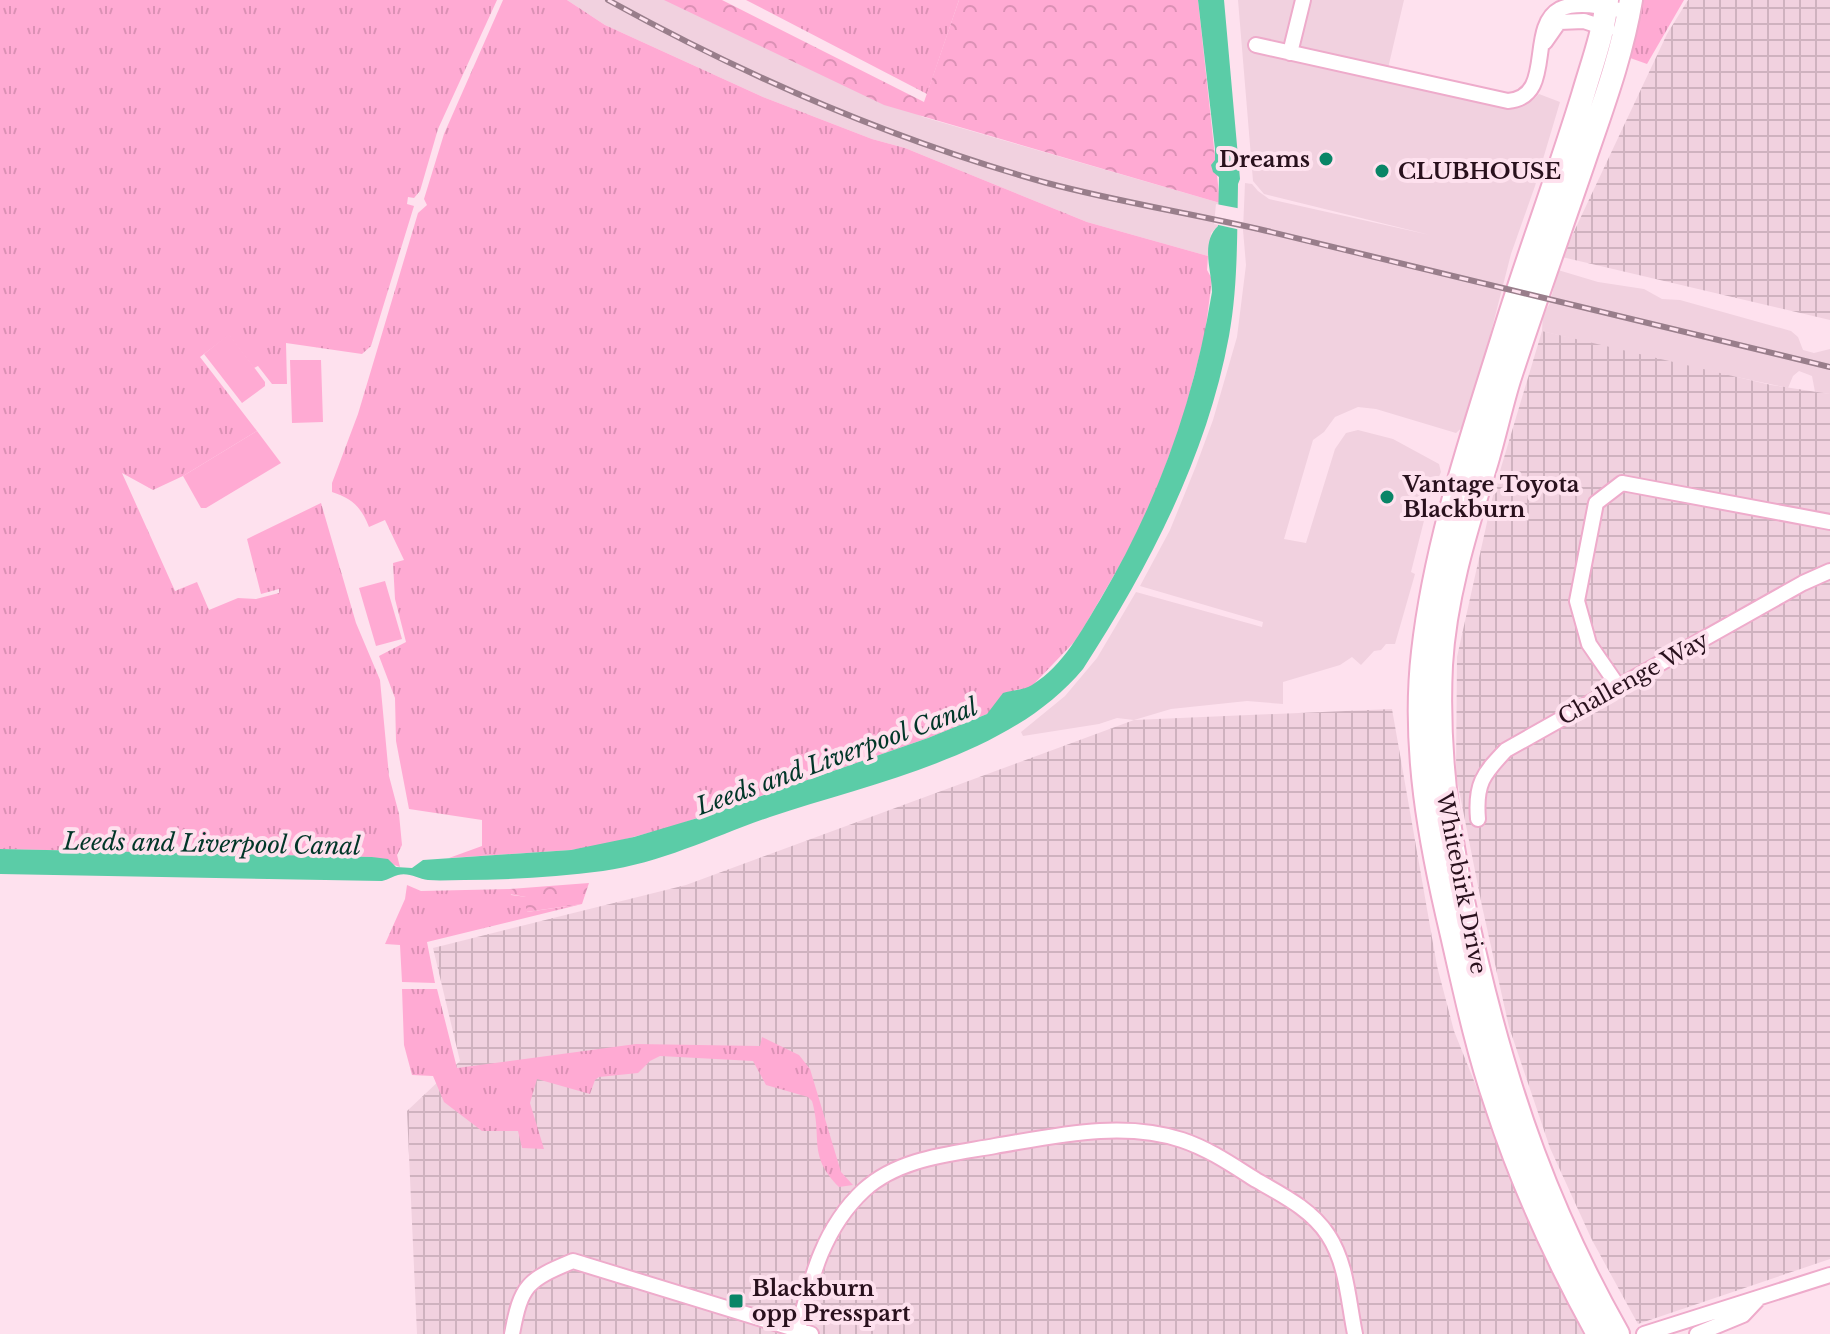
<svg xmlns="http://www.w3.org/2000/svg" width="1830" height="1334" font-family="'Libre Baskerville',serif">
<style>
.built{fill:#f1d1df}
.industrial{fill:url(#industrial-grid)}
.grass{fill:url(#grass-tufts)}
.forest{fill:url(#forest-crowns)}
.park{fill:#ffaad3}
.water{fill:#5bcca7}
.pier{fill:#fee1ee}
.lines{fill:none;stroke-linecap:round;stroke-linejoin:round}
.minor-casing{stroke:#eeabcb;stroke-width:18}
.highway-casing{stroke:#eeabcb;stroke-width:26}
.minor{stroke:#fff;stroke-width:14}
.highway{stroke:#fff;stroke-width:22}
.rail-casing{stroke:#997e8b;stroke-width:6}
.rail{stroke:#fee1ee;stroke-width:3;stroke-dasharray:9;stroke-linecap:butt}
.poi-dot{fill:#0a8567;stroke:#fee1ee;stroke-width:3}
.labels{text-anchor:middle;stroke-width:8;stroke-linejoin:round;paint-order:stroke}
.poi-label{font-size:22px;font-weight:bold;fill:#29111d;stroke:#fee1ee;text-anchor:start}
.street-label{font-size:22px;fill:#29111d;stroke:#fee1ee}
.water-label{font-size:24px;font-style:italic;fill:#013628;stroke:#fee1ee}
</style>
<defs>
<pattern id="industrial-grid" width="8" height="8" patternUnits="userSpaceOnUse" patternTransform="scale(2)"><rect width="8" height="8" fill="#f1d1df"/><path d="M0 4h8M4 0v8" fill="none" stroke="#cfb2bf"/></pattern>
<pattern id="grass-tufts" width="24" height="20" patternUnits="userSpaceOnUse" patternTransform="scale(2)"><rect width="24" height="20" fill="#ffaad3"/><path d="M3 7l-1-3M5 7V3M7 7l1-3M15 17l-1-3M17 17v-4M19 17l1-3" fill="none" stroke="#db91b5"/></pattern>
<pattern id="forest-crowns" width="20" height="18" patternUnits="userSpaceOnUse" patternTransform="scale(2)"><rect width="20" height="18" fill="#ffaad3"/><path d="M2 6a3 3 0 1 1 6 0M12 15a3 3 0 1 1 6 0" fill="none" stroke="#db91b5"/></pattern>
</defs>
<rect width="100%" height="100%" fill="#fee1ee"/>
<path class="built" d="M 567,0 L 707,0 L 923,117 L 1220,203 L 1218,226 L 1211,233 L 1208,256 L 1087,222 L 905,148 L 872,139 L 763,97 L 605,25 Z
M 1238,0 L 1404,0 L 1385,81 L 1510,107 L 1533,100 L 1539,94 L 1560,102 L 1535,186 L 1511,254 L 1468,422 L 1456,433 L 1376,409 L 1358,407 L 1335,417 L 1324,432 L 1313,440 L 1284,539 L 1306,543 L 1335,449 L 1346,433 L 1358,430 L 1393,439 L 1439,464 L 1441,472 L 1430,497 L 1411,572 L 1415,574 L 1395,644 L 1386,644 L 1381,650 L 1374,651 L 1361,665 L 1352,657 L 1340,665 L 1283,682 L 1283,704 L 1247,701 L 1171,709 L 1134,720 L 1117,718 L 1099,724 L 1023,736 L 1021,732 L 1065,696 L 1097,658 L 1136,592 L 1262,627 L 1263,622 L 1140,586 L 1170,530 L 1196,466 L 1213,420 L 1237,337 L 1246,265 L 1243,230 L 1245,183 L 1252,184 L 1258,191 L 1269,199 L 1430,235 L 1264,194 L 1253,181 Z
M 1558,270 L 1598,282 L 1644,289 L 1662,299 L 1680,300 L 1791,331 L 1798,337 L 1803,350 L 1814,353 L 1830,349 L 1830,394 L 1815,392 L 1812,376 L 1799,371 L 1793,376 L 1788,388 L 1657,360 L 1542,331 L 1543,315 L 1550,303 Z"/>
<path class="industrial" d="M 1688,0 L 1830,0 L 1830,320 L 1562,257 L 1667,34 Z
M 1542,331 L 1771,385 L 1830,394 L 1830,1259 L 1638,1324 L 1592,1240 L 1550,1148 L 1509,1027 L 1482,906 L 1456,775 L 1457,657 L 1494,491 Z
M 1392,709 L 1437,966 L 1454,1031 L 1529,1218 L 1583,1334 L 417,1334 L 407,1111 L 460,1061 L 433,948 L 686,885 L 1134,720 Z"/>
<path class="grass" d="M 0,0 L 497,0 L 438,129 L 420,191 L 414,198 L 408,197 L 407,204 L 414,206 L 371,346 L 362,354 L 286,343 L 287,384 L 272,384 L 258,366 L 254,368 L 229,335 L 200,357 L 257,431 L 183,476 L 153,490 L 122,473 L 175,591 L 197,582 L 209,610 L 238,598 L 256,599 L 279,593 L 279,589 L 261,594 L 247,539 L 321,503 L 356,623 L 380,680 L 389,776 L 399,814 L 402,845 L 397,855 L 400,867 L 372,857 L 0,849 Z
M 503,0 L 567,0 L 605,25 L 763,97 L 872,139 L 905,148 L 1087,222 L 1208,256 L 1207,270 L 1212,279 L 1205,334 L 1182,422 L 1152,501 L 1127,553 L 1077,639 L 1030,688 L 1015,690 L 987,714 L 928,738 L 674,826 L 600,846 L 571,850 L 449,858 L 482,846 L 482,820 L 409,809 L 396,741 L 395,698 L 379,656 L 406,642 L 395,599 L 393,563 L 404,560 L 385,520 L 369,527 C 361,507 353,499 332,492 L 332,483 L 358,414 L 418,213 L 427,205 L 424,199 L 444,134 Z
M 746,0 L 959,0 L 927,94 Z
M 1631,0 L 1684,0 L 1647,64 L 1619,54 Z
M 407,885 L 421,891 L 510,889 L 511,895 L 527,897 L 527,912 L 582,904 L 427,942 L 435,983 L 402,982 L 400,945 L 385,944 L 405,899 Z
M 402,989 L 437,989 L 457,1068 L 636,1044 L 760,1046 L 762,1037 L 799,1055 L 810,1069 L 841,1172 L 853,1185 L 839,1187 C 807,1154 823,1140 812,1101 L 808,1097 L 766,1085 L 753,1061 L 660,1056 L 650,1061 L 638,1073 L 599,1077 L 595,1080 L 590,1094 L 537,1079 L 530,1103 L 544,1149 L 522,1148 L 518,1131 L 482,1131 L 444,1102 L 433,1076 L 412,1075 L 404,1045 Z"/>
<path class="forest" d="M 664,0 L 722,0 L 924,102 L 959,0 L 1198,0 L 1220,203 L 884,105 Z
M 589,883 L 582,904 L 526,912 L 526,897 L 509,894 L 510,889 Z"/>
<path class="park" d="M 229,334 L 265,382 L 265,386 L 242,403 L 204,354 Z
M 321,360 L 323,422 L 292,423 L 290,360 Z
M 257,431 L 281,463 L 206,508 L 201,508 L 183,476 Z
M 385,581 L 402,639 L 376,646 L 359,588 Z"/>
<path class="water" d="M 1198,0 L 1224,0 L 1240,179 L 1238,184 C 1237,235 1238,286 1229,336 C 1207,456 1149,567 1083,669 C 1011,756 874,782 770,817 C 715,836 662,863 603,871 C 558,877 510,880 464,880 C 452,880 440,881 428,880 C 418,879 409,872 398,875 C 393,876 388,880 382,881 L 0,874 L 0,849 L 372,857 L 388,859 L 396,867 L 412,868 L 423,860 L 571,850 L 634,837 L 701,817 L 928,738 L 987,714 L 1003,693 C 1012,690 1025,690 1032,685 C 1064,665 1081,631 1100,600 C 1157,504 1194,402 1212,292 C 1212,271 1200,243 1218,226 L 1219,177 L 1213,172 L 1211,165 L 1215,160 L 1215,149 Z"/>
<path class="pier" d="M 1216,204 L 1242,209 L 1241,230 L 1214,224 Z"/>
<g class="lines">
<g class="minor-casing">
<path id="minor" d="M 1545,42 L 1559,22 L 1584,21 L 1608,29
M 1256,45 L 1508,101 C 1556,97 1526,27 1560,9 C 1579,0 1609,8 1629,12
M 1290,53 L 1303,0
M 1618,686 L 1589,644 L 1577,601 L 1596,503 L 1622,483 L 1830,522
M 1478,819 C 1475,784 1483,774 1506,750 L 1803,583 L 1830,571
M 798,1330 C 811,1278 823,1228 864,1190 C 899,1158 951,1154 995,1146 C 1055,1136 1122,1120 1182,1140 C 1209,1149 1232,1165 1256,1180 C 1282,1195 1311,1209 1328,1235 C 1347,1264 1348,1300 1355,1334
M 512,1334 C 521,1285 527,1280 573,1261 L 811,1334
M 1644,1334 L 1830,1275
M 1697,1334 L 1743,1315 L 1759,1298"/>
</g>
<g class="highway-casing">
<path id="highway" d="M 1598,1334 C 1557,1260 1522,1184 1496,1104 C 1477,1049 1465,992 1452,935 C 1430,843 1412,747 1423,652 C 1435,545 1470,442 1502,340 C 1527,258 1558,177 1583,95 C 1592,64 1604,32 1607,0
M 1618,1334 C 1549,1212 1509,1098 1477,963 C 1453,863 1436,768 1441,665 C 1445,595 1467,527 1487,461 C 1495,434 1501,406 1509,380 C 1533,306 1559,234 1584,161 C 1602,108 1622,55 1631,0"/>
</g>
<use href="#minor" class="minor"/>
<use href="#highway" class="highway"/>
<g class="rail-casing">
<path id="rail" d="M 608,0 C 747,77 893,140 1047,183 C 1119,202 1194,214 1267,231 C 1454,277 1642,321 1830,367"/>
</g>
<use href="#rail" class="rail"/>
</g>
<g class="poi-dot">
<circle cx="1326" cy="159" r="8"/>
<circle cx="1382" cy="171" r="8"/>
<circle cx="1387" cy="497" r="8"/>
<rect x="728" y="1293" width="16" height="16" rx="4"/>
</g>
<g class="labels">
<g class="poi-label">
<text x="1310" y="167" text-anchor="end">Dreams</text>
<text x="1398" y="179">CLUBHOUSE</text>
<text x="1403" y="492">Vantage Toyota<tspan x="1403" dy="25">Blackburn</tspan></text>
<text x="752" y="1296">Blackburn<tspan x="752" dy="25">opp Presspart</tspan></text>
</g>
<g class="street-label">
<text transform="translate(1633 678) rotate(-29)" y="8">Challenge Way</text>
<text transform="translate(1462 883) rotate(79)" y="8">Whitebirk Drive</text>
</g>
<g class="water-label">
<text transform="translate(837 757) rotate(-20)" y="8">Leeds and Liverpool Canal</text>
<text transform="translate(212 844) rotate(1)" y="8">Leeds and Liverpool Canal</text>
</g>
</g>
</svg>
